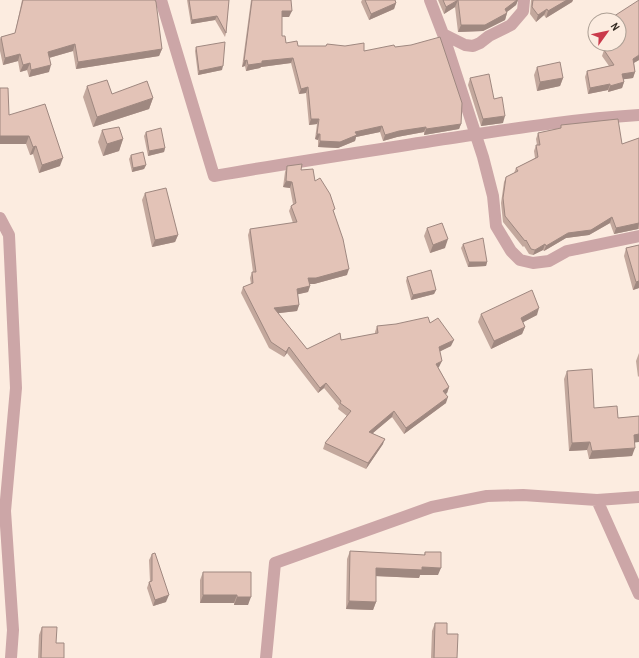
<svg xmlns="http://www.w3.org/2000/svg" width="639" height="658" font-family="'Archivo Narrow',sans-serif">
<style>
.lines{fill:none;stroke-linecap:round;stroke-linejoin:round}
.street{stroke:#cca6a7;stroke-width:12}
.wall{fill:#c3a89d}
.shaded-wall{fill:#9f8880}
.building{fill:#e3c3b7;stroke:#9f8880}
</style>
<rect width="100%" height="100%" fill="#fcece0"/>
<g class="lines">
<path class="street" d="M 161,0 L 214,176 C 288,163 363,152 438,140 C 505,130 572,119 639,115
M 430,0 L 443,34 L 465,45 L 473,46 L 480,43 L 489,36 L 511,25 L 523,11 L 524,0
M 443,34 L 483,157 L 493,196 L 496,226 L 511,251 L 520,260 L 533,263 L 549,261 L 567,251 L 639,236
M 0,218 L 9,235 L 16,388 L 5,511 L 13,630 L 11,658
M 597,500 L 639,594
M 266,658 L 275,563 L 432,507 L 487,496 L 523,495 L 597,500 L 639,497"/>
</g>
<path class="wall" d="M 22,0 L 155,0 L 162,49 L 159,56 L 76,69 L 73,51 L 49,58 L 49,72 L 29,77 L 27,70 L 20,72 L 18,61 L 3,65 L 0,51 L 0,39 L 1,37 L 15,33 Z
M 187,0 L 229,0 L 226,33 L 225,37 L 215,20 L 191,24 Z
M 251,0 L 291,0 L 289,17 L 282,17 L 282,36 L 286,43 L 298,46 L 326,46 L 327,44 L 364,51 L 395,47 L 461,124 L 459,129 L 424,135 L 424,132 L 397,137 L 383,141 L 380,132 L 356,137 L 355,141 L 338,148 L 318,147 L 318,140 L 315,139 L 317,124 L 309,125 L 306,93 L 299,94 L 291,63 L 261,67 L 260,68 L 246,71 L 245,66 L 242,67 Z
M 362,0 L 395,0 L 396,3 L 394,9 L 369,20 L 361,2 Z
M 438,0 L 518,0 L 516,5 L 507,12 L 507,13 L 505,20 L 483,31 L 458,32 L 455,7 L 444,14 Z
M 531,0 L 573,0 L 572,2 L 546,18 L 544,15 L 536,22 L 530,14 Z
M 605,44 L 619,44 L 639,60 L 634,63 L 635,72 L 633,78 L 623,79 L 624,82 L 622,88 L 608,92 L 608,90 L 588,94 L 585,77 L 587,71 L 609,66 L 602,56 L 604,50 L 605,49 Z
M 196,47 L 222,70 L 198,75 L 195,51 Z
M 537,67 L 563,78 L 560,86 L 537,91 L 534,75 Z
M 470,78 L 494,99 L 503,123 L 481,126 L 468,85 Z
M 87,86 L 112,94 L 153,98 L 149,109 L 93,127 L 83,97 Z
M 9,115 L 60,166 L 39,173 L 33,154 L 30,155 L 26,144 Z
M 561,125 L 622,144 L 639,138 L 639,229 L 638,229 L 614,234 L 610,223 L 589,235 L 566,238 L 544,251 L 543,250 L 533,255 L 529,254 L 524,246 L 523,247 L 503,222 L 501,203 L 504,182 L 506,177 L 514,173 L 516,168 L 535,158 L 534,151 L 536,145 L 537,145 L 536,139 L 538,133 L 560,128 Z
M 102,130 L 123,139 L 119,151 L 103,156 L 98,142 Z
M 146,132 L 165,148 L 164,152 L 148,156 L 144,136 Z
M 131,155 L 146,165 L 144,169 L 132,172 L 129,159 Z
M 287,166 L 301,170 L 315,181 L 334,213 L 347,275 L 314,284 L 310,284 L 310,286 L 308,292 L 298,294 L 299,305 L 297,311 L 278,313 L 307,349 L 341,340 L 375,334 L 375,332 L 377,326 L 430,323 L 451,346 L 440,351 L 439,367 L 438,367 L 449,387 L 447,393 L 445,394 L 446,403 L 404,434 L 392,417 L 373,433 L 383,444 L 366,469 L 323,449 L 325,443 L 347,416 L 338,409 L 339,406 L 324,388 L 318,393 L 287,353 L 284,357 L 269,348 L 241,293 L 243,287 L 251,284 L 250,278 L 252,272 L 253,272 L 248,235 L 250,229 L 293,223 L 289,211 L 291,206 L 293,204 L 290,188 L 283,187 L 285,172 Z
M 145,193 L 178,235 L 175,242 L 152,247 L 142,200 Z
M 427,228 L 445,248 L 430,253 L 424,236 Z
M 463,244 L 487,262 L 486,266 L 468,267 L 461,248 Z
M 639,245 L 639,288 L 633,290 L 624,256 L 626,248 Z
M 407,277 L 436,290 L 434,294 L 411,300 L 406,281 Z
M 481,314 L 537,315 L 523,322 L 525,327 L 522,334 L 491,349 L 478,322 Z
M 639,353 L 639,376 L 638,377 L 636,361 Z
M 567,371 L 594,408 L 618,418 L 639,416 L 639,442 L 635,442 L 632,456 L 589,459 L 587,450 L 569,451 L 564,379 Z
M 350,551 L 424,555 L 425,552 L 438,575 L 420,575 L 419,578 L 376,576 L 376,602 L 373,610 L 346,609 L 347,559 Z
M 152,554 L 166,602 L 153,606 L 147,588 L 149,582 L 150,582 L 149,560 Z
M 203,572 L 251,572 L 248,605 L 234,605 L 234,603 L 200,603 L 200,580 Z
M 435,623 L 447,634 L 457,658 L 431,658 L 432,631 Z
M 42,627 L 56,643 L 64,658 L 38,658 L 39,635 Z"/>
<path class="shaded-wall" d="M 458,0 L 455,7 L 444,14 L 446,7 Z
M 517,0 L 518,0 L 516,5 L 503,15 L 505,9 Z
M 564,0 L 573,0 L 572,2 L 546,18 L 548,11 Z
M 396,3 L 394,9 L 369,20 L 371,14 Z
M 547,9 L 544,15 L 536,22 L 538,15 Z
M 282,11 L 292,11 L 289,17 L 280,17 Z
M 507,13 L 505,20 L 483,31 L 458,32 L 461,25 Z
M 217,16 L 215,20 L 191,24 L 192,20 Z
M 75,44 L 73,51 L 45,59 L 48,52 Z
M 162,49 L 159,56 L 76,69 L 78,62 Z
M 20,54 L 18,61 L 3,65 L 5,58 Z
M 639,55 L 639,60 L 630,65 L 633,59 Z
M 293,58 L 291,63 L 261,67 L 260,68 L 246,71 L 248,65 L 262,61 Z
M 247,60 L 245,66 L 242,67 L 244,61 Z
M 30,63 L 27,70 L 20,72 L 23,65 Z
M 51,65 L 49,72 L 29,77 L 31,70 Z
M 223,66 L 222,70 L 198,75 L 199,71 Z
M 635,72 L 633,78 L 619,80 L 622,74 Z
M 563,78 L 560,86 L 537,91 L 540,82 Z
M 624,82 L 622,88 L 608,92 L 610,86 Z
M 610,84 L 608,90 L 588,94 L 590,88 Z
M 308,87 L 306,93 L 299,94 L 301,89 Z
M 153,98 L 149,109 L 93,127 L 97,117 Z
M 505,116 L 503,123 L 481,126 L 483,119 Z
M 311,119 L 319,119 L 317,124 L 309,125 Z
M 461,124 L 459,129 L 424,135 L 426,129 Z
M 382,126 L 380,132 L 356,137 L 355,141 L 338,148 L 318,147 L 320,141 L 355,132 Z
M 426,127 L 424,132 L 397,137 L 383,141 L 385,135 L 399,131 Z
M 317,134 L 320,134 L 318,140 L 315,139 Z
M 0,136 L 29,136 L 26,144 L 0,144 Z
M 123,139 L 119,151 L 103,156 L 107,144 Z
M 36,146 L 33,154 L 30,155 L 33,147 Z
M 165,148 L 164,152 L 148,156 L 149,151 Z
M 63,158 L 60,166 L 39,173 L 42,165 Z
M 146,165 L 144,169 L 132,172 L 133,168 Z
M 286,181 L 292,182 L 290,188 L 283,187 Z
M 612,217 L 610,223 L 589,235 L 566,238 L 544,251 L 546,246 L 568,233 Z
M 639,223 L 638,229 L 614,234 L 616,228 Z
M 178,235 L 175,242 L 152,247 L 155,240 Z
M 448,239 L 445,248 L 430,253 L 433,245 Z
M 545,244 L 543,250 L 533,255 L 535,250 Z
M 469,262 L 487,262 L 486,266 L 468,267 Z
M 349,269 L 347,275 L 314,284 L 306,284 L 308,278 Z
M 639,281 L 639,288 L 633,290 L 636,282 Z
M 310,286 L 308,292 L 295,295 L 297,289 Z
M 436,290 L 434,294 L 411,300 L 413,295 Z
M 299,305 L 297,311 L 272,314 L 274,308 Z
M 539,308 L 537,315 L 518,325 L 521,318 Z
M 525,327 L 522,334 L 491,349 L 494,341 Z
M 454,340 L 451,346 L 437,353 L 439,347 Z
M 289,347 L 287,353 L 284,357 L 286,352 Z
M 442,361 L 439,367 L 434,370 L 436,364 Z
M 326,383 L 324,388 L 318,393 L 320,388 Z
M 449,387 L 447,393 L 441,397 L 443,391 Z
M 448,397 L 446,403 L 404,434 L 406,428 Z
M 394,411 L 392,417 L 367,438 L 369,432 Z
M 639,434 L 639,442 L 631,443 L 634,435 Z
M 385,439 L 383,444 L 366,469 L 368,463 Z
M 590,442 L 587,450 L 569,451 L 572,443 Z
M 635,448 L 632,456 L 589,459 L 592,451 Z
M 422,567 L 441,568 L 438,575 L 420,575 L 419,578 L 374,576 L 376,568 Z
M 169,595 L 166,602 L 153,606 L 155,600 Z
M 203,595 L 237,595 L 234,603 L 200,603 Z
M 237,597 L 251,597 L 248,605 L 234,605 Z
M 349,601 L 376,602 L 373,610 L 346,609 Z"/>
<path class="building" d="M 23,0 L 155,0 L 156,2 L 162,49 L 78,62 L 75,44 L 48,52 L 51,65 L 31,70 L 30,63 L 23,65 L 20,54 L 5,58 L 1,37 L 15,33 Z
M 189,0 L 229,0 L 226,33 L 217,16 L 192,20 Z
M 252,0 L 291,0 L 292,11 L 282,11 L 282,36 L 285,36 L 286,43 L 297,41 L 298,46 L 326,46 L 327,44 L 345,46 L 364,43 L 364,51 L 394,45 L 395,47 L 411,45 L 440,37 L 462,103 L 461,124 L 426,129 L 426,127 L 399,131 L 385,135 L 382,126 L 355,132 L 357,135 L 340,142 L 320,141 L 320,134 L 317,134 L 319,119 L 311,119 L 308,87 L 301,89 L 293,58 L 262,61 L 262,63 L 248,65 L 247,60 L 244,61 Z
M 365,0 L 395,0 L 396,3 L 371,14 Z
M 443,0 L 517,0 L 505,9 L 507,13 L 485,25 L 461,25 L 458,0 L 446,7 Z
M 533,0 L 567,0 L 548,11 L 547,9 L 538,15 L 532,7 Z
M 639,0 L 639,55 L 633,59 L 635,72 L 622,74 L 624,82 L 610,86 L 610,84 L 590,88 L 587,71 L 614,65 L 604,50 L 607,48 L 607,44 L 619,44 L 619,20 L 608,20 Z
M 225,42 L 223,66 L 199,71 L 196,47 Z
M 560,62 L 563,78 L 540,82 L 537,67 Z
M 489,74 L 494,99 L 502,97 L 505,116 L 483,119 L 470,78 Z
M 107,80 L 112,94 L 147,81 L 153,98 L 97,117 L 87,86 Z
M 0,88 L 8,88 L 9,115 L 45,104 L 63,158 L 42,165 L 36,146 L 33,147 L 29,136 L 0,136 Z
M 618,119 L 622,144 L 639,138 L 639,223 L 616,228 L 612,217 L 591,230 L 568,233 L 546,246 L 545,244 L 535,250 L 531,249 L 526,240 L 525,241 L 505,216 L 503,198 L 506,177 L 518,171 L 516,168 L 538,157 L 536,145 L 540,145 L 538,133 L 561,128 L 561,125 Z
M 119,127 L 123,139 L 107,144 L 102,130 Z
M 161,128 L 165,148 L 149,151 L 146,132 Z
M 143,152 L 146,165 L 133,168 L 131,155 Z
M 302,164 L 301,170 L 313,169 L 315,181 L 320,178 L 330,194 L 335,209 L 333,210 L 343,239 L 349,269 L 316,278 L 308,278 L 310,286 L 297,289 L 299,305 L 274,308 L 307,349 L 340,333 L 341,340 L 378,333 L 377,326 L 396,324 L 428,317 L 430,323 L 438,318 L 454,340 L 439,347 L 442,361 L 436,364 L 449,387 L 443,391 L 448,397 L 406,428 L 394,411 L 369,432 L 385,439 L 368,463 L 325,443 L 351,411 L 340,403 L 341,401 L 326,383 L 320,388 L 289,347 L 286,352 L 271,342 L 243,287 L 253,283 L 252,272 L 256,272 L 250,229 L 297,222 L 291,206 L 296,203 L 292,182 L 286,181 L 287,166 Z
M 166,188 L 178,235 L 155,240 L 145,193 Z
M 442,223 L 448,239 L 433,245 L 427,228 Z
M 483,238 L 487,262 L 469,262 L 463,244 Z
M 639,245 L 639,281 L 636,282 L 626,248 Z
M 431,270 L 436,290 L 413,295 L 407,277 Z
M 532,290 L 539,308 L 521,318 L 525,327 L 494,341 L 481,314 Z
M 592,369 L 594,408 L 617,406 L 618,418 L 639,416 L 639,434 L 634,435 L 635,448 L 592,451 L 590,442 L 572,443 L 567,371 Z
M 350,551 L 425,555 L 425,552 L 441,552 L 441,568 L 422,567 L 422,570 L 376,568 L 376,602 L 349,601 Z
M 155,553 L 169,595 L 155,600 L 149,582 L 152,581 L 152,554 Z
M 203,572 L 251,572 L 251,597 L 237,597 L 237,595 L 203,595 Z
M 435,623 L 447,623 L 447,634 L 458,634 L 457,658 L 434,658 Z
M 42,627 L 57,627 L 56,643 L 64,643 L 64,658 L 41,658 Z"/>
<g transform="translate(607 32) rotate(57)"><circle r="19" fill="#fcece0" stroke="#ac9f94"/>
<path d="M0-3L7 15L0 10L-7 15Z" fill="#ca3a4b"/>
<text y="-6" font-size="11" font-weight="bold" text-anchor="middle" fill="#352b23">N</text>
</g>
</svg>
